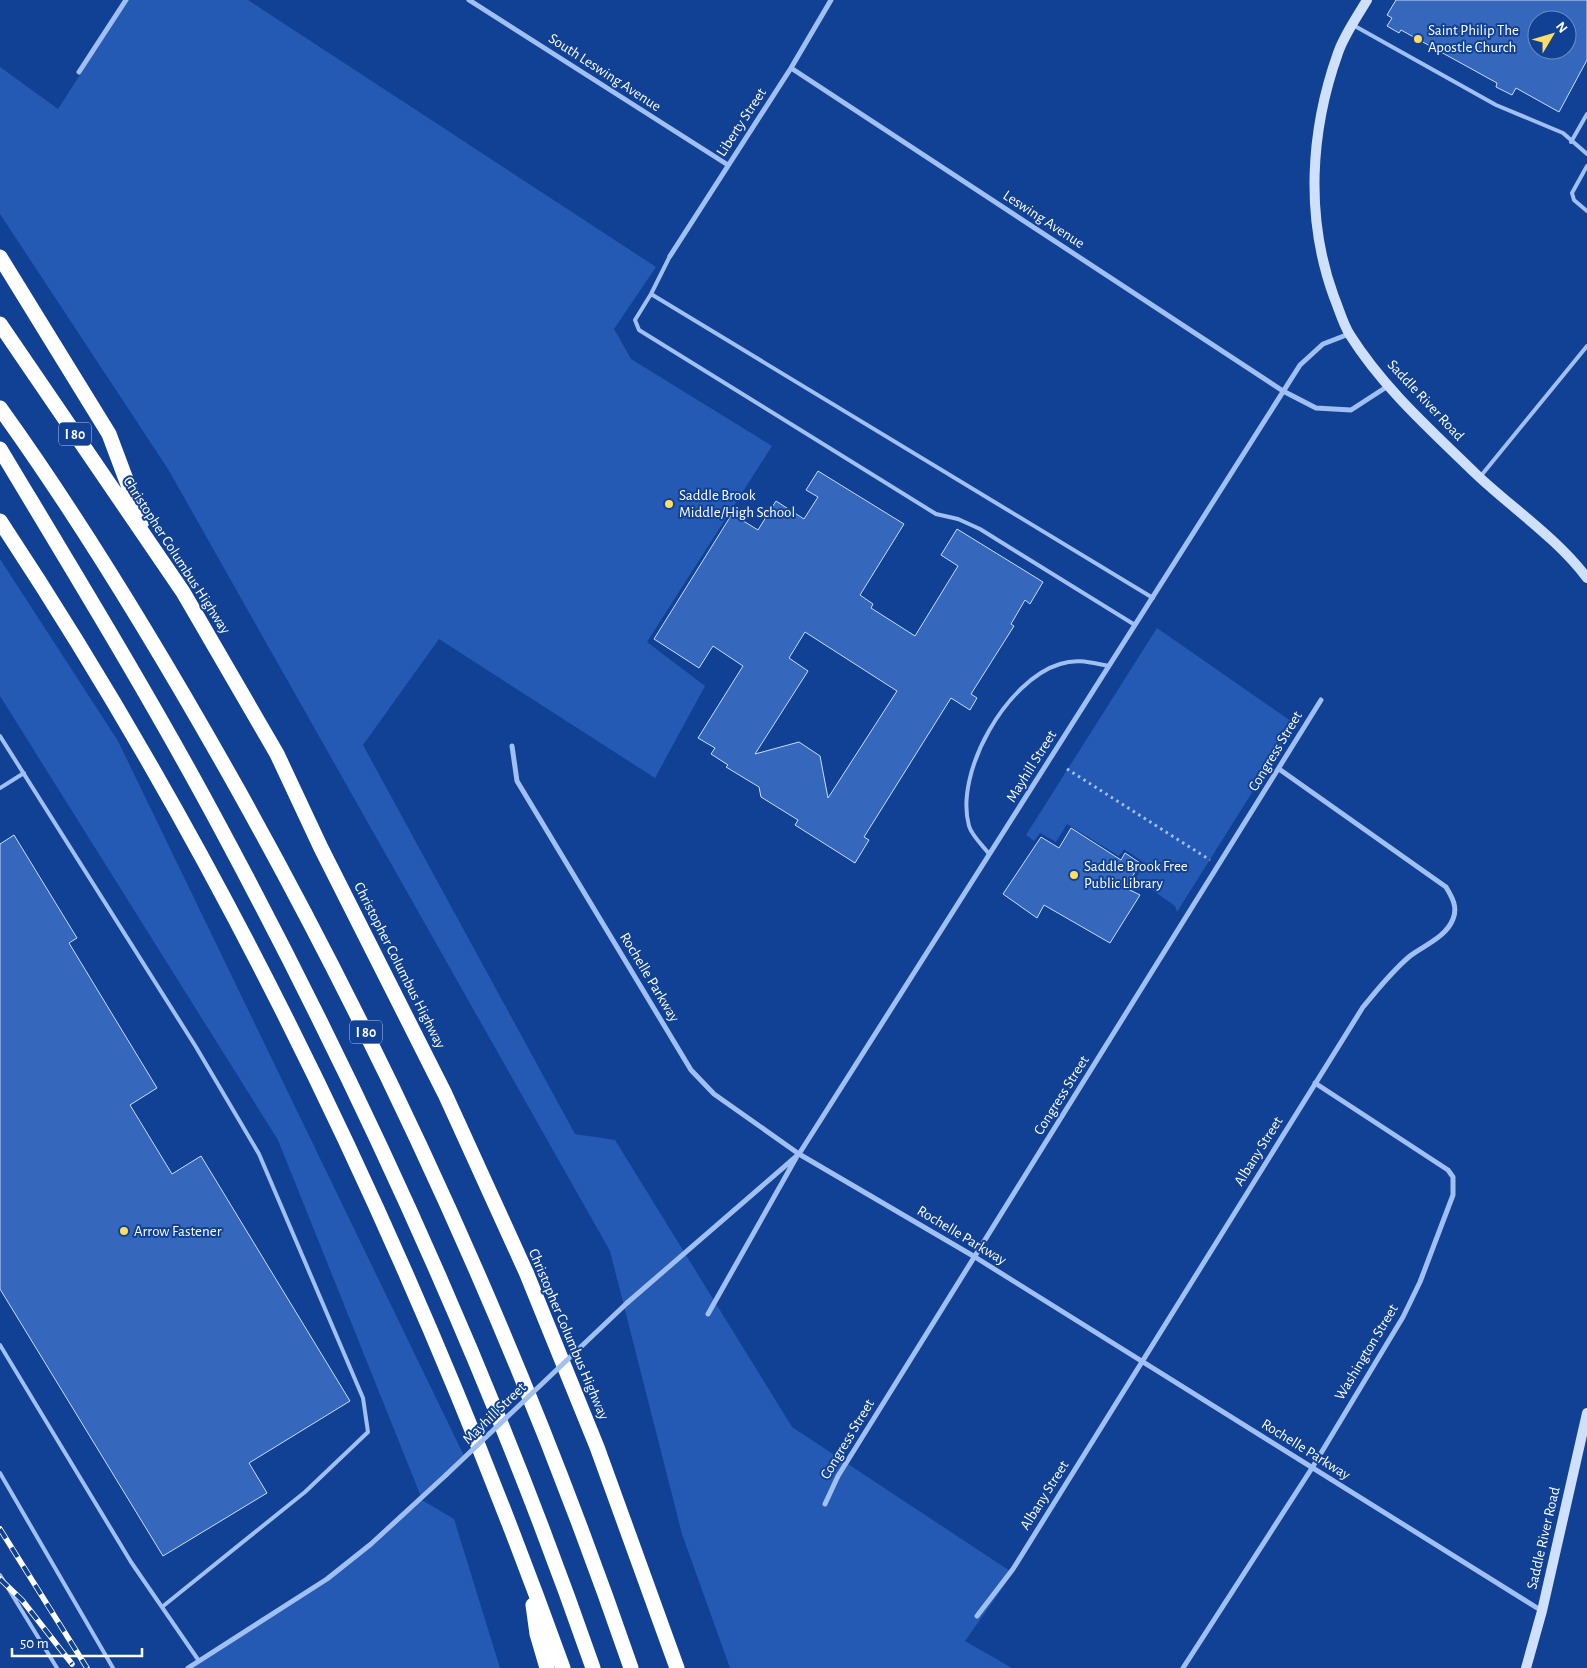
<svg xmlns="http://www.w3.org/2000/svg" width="1587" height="1668" font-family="'Alegreya Sans',sans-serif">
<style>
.green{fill:#245ab4}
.building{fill:#3568bc;stroke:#c8dcfd;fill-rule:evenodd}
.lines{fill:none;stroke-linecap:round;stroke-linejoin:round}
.path{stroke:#a0bff3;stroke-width:3;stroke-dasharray:2.5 4;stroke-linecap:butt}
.lane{stroke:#a0bff3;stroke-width:4}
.street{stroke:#a0bff3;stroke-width:5}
.secondary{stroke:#cfe0fd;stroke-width:10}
.highway{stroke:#fff;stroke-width:15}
.rail-casing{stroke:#fff;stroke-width:5.5}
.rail{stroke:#114195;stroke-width:4;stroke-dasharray:11;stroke-linecap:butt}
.street-bridge{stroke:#a0bff3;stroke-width:5}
.poi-dot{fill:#ffdd62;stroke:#114195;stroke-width:2}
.labels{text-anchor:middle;stroke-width:4;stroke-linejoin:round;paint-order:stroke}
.shield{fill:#114195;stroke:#b8c6df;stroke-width:1}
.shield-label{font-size:14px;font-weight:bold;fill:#fff}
.poi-label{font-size:15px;fill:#fff;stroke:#114195;text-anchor:start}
.street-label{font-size:15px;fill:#fff;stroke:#114195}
</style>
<rect width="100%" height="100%" fill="#114195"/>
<path class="green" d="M 128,0 L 248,0 L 656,267 L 614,329 L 631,359 L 772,446 L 647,642 L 705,686 L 655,778 L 439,639 L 363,745 L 575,1134 L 615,1140 L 792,1427 L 1013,1573 L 965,1641 L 1012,1668 L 730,1668 L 682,1534 L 610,1251 L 168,469 L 0,214 L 0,67 L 58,109 Z
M 0,559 L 118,741 L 465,1458 L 422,1500 L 454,1519 L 500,1668 L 192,1668 L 366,1551 L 422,1499 L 278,1140 L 0,696 Z
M 1157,628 L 1295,724 L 1177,912 L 1175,906 L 1145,885 L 1139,890 L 1131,886 L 1145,863 L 1124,849 L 1119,856 L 1067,824 L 1056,842 L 1040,833 L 1034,841 L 1026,835 Z"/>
<path class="building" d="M 1396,0 L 1587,0 L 1587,60 L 1559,112 L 1516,88 L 1512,95 L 1496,87 L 1497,83 L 1401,30 L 1399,33 L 1387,26 L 1392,18 L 1387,15 ZM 1537,20 L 1567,20 L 1567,50 L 1537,50 Z
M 818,471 L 904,524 L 860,595 L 873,604 L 871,608 L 915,636 L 958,566 L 941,555 L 957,529 L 1043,582 L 1030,604 L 1025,600 L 1011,624 L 1014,626 L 971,694 L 977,698 L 970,710 L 951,698 L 864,837 L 869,840 L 855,863 L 795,825 L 798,820 L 761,797 L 759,787 L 726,767 L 728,765 L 711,754 L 715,748 L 698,738 L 743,666 L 713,646 L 699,668 L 654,639 L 732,514 L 758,530 L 776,501 L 804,519 L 818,497 L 806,490 ZM 805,632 L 897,691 L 828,798 L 820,756 L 799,742 L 755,754 L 808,671 L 789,658 Z
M 1071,828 L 1121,860 L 1125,853 L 1140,863 L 1126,888 L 1140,895 L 1110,943 L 1044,905 L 1037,918 L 1003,894 L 1041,837 L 1059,848 Z
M 14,835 L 77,938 L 69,943 L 157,1088 L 130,1105 L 172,1174 L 201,1156 L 350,1401 L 249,1463 L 267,1493 L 163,1556 L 0,1289 L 0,844 Z"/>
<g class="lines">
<path class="path" d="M 1067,769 L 1210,860"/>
<path class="lane" d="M 1353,25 L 1496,105 L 1563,133 L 1587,154
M 1571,142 L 1587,114
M 1587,166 L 1572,193 L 1574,200 L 1587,211
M 651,294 L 670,256
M 1480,477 L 1587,346
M 1135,625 L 980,529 L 958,519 L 936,514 L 639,330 L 635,320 L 651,294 L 1153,598
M 0,736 L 196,1047 L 259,1154 L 363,1398 L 368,1432 L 305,1492 L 162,1607
M 0,788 L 24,773
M 989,854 C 984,847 972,836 969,826 C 954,772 1007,680 1060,664 C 1078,658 1092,663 1109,666
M 0,1345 L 131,1562 L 199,1661
M 0,1473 L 113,1668
M 0,1575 L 57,1668"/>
<path class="street" d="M 469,0 L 728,165
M 791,68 L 1283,391 L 1316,408 L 1351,410 L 1388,386
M 79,72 L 126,0
M 670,256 L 791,68 L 831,0
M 512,746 L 517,781 L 691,1070 L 714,1094 L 799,1154 L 975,1257 L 1542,1611
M 627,1303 L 799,1154 L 1300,365 L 1323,344 L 1349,334
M 708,1314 L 796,1158
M 825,1504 L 838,1476 L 1321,700
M 977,1616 L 1013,1569 L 1363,1007 C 1378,989 1392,971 1410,956 C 1425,945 1446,937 1453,919 C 1458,907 1452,897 1446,887 L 1279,769
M 188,1668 L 327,1579 L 371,1544 L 446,1475
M 1183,1668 L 1312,1468 L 1403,1317 L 1420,1282 L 1453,1195 L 1453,1177 L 1448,1170 L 1315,1083"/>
<path class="secondary" d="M 1367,0 C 1357,17 1344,35 1338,53 C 1310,131 1305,218 1334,297 C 1339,309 1343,324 1350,335 C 1384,389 1432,431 1477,475 C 1512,508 1558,539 1587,578
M 1526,1668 L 1542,1611 L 1587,1413"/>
<path class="highway" d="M 0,257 L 109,434 L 142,522
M 0,324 L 183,592 L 277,754 L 321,848 L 445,1094 L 526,1272 L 597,1447 L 677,1668
M 0,408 C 87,529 164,658 237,788 C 394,1069 526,1363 631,1668
M 0,449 C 75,574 151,698 220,827 C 365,1097 492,1378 593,1668
M 0,521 C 236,878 418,1266 563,1668
M 533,1605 L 537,1634 L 547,1668"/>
<g class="rail-casing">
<path id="rail" d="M 0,1529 L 87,1668
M 0,1579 L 22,1600 L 72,1664"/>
</g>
<use href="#rail" class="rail"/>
<path class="street-bridge" d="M 446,1475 L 627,1303"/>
</g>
<g class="poi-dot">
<circle cx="1418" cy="39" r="5"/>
<circle cx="669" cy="504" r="5"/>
<circle cx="1074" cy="875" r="5"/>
<circle cx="124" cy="1231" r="5"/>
</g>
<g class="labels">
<g class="shield">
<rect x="59" y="422.5" width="32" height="23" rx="4"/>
<rect x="350" y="1020.5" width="32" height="23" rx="4"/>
</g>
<g class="shield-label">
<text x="75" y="439">I 80</text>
<text x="366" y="1037">I 80</text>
</g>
<g class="poi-label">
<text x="1428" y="35">Saint Philip The<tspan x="1428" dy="17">Apostle Church</tspan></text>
<text x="679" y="500">Saddle Brook<tspan x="679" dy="17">Middle/High School</tspan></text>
<text x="1084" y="871">Saddle Brook Free<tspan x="1084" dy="17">Public Library</tspan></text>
<text x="134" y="1236">Arrow Fastener</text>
</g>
<g class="street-label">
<text transform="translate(605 72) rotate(33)" y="5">South Leswing Avenue</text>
<text transform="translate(741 122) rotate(-57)" y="5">Liberty Street</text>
<text transform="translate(1044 219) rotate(33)" y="5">Leswing Avenue</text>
<text transform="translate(1426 400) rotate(47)" y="5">Saddle River Road</text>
<text transform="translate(177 555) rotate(57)" y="5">Christopher Columbus Highway</text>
<text transform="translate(1275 751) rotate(-59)" y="5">Congress Street</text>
<text transform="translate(1031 766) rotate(-58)" y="5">Mayhill Street</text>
<text transform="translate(400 965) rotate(63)" y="5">Christopher Columbus Highway</text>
<text transform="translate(650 977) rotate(59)" y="5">Rochelle Parkway</text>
<text transform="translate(1061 1095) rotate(-58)" y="5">Congress Street</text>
<text transform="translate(1258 1151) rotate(-58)" y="5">Albany Street</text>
<text transform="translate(962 1235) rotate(31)" y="5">Rochelle Parkway</text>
<text transform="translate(569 1334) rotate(67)" y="5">Christopher Columbus Highway</text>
<text transform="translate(1366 1352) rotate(-59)" y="5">Washington Street</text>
<text transform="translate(494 1413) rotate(-44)" y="5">Mayhill Street</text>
<text transform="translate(847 1439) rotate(-59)" y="5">Congress Street</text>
<text transform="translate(1306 1449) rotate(32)" y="5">Rochelle Parkway</text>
<text transform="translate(1044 1495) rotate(-58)" y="5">Albany Street</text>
<text transform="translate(1543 1538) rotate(-77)" y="5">Saddle River Road</text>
</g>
</g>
<g transform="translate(1552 35) rotate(52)"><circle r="24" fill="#114195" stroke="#708dbf"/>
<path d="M0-4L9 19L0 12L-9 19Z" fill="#ffdd62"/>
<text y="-8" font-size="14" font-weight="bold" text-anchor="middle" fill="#ffffff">N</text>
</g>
<path d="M12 1648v8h130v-8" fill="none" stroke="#ffffff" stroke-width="2.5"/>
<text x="20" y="1648" font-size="15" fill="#ffffff" stroke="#114195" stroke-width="4" paint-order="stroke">50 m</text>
</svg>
